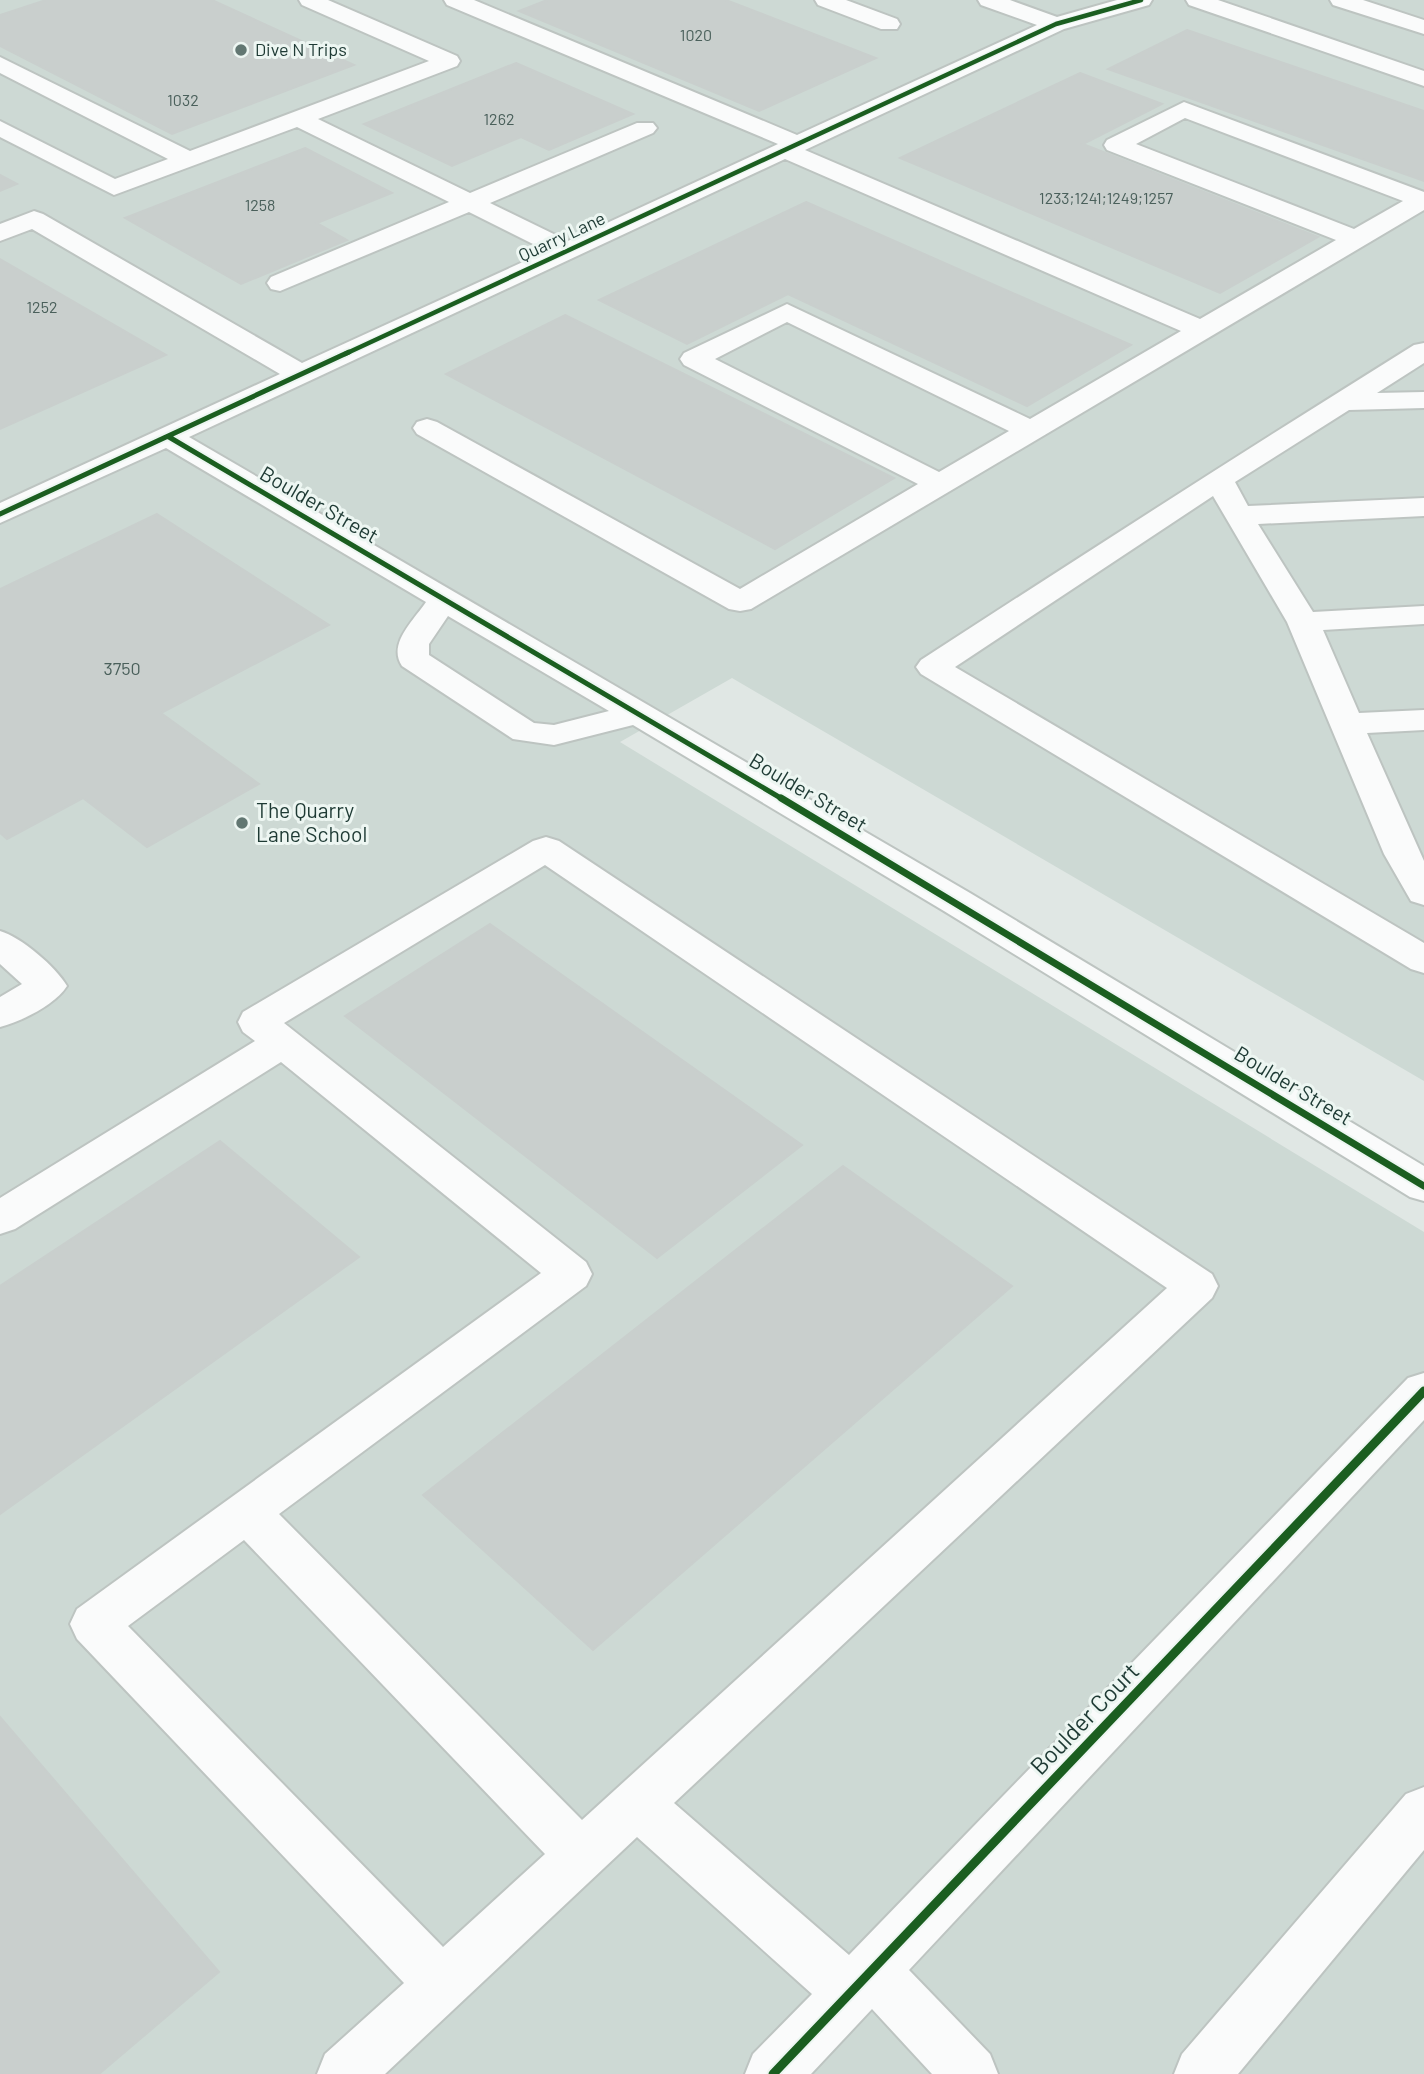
<svg xmlns="http://www.w3.org/2000/svg" width="1424" height="2074" font-family="Barlow,sans-serif">
<style>
.built{fill:#cdd9d4}
.building{fill:#c9cfcd;stroke:#c9cfcd;stroke-width:2}
.lines{fill:none;stroke-linecap:round;stroke-linejoin:round}
.minor-casing{stroke:#bdc4c1;stroke-width:4}
.minor{fill:#fafbfb;fill-rule:evenodd}
.cycleway-far3-casing{stroke:#edf6f2;stroke-width:7}
.cycleway-far2-casing{stroke:#edf6f2;stroke-width:9}
.cycleway-far1-casing{stroke:#edf6f2;stroke-width:11}
.cycleway-casing{stroke:#edf6f2;stroke-width:13}
.cycleway-far3{stroke:#1b5e20;stroke-width:4.5}
.cycleway-far2{stroke:#1b5e20;stroke-width:5}
.cycleway-far1{stroke:#1b5e20;stroke-width:7}
.cycleway{stroke:#1b5e20;stroke-width:9}
.poi-dot{fill:#627772;stroke:#edf6f2;stroke-width:2.5}
.labels{text-anchor:middle;stroke-width:6;stroke-linejoin:round;paint-order:stroke}
.far-number-label{font-size:16px;fill:#4a605b}
.far-poi-label{font-size:18px;fill:#1e3a34;stroke:#edf6f2;text-anchor:start}
.far-street-label{font-size:18px;fill:#1e3a34;stroke:#edf6f2}
.number-label{font-size:18px;fill:#4a605b}
.street-label{font-size:21px;fill:#1e3a34;stroke:#edf6f2}
.poi-label{font-size:21px;fill:#1e3a34;stroke:#edf6f2;text-anchor:start}
.near-street-label{font-size:24px;fill:#1e3a34;stroke:#edf6f2}
</style>
<rect width="100%" height="100%" fill="#e0e7e4"/>
<path class="built" d="M 0,0 L 1424,0 L 1424,1081 L 732,678 L 620,742 L 1424,1232 L 1424,2074 L 0,2074 Z"/>
<path class="building" d="M 46,0 L 212,0 L 354,65 L 172,134 L 0,46 L 0,15 Z
M 547,0 L 726,0 L 876,58 L 759,111 L 519,11 Z
M 1187,30 L 1424,111 L 1424,181 L 1108,69 Z
M 516,63 L 633,114 L 549,150 L 521,137 L 452,166 L 364,124 Z
M 1080,73 L 1162,104 L 1083,144 L 1318,237 L 1220,293 L 900,158 Z
M 305,148 L 392,193 L 317,223 L 347,240 L 241,284 L 125,218 Z
M 0,175 L 17,184 L 0,191 Z
M 806,202 L 1131,345 L 1027,406 L 788,294 L 687,344 L 599,300 Z
M 0,259 L 166,355 L 0,429 Z
M 565,315 L 894,478 L 775,549 L 446,374 Z
M 157,514 L 329,625 L 161,713 L 259,784 L 147,847 L 83,798 L 7,839 L 0,833 L 0,589 Z
M 490,924 L 802,1145 L 657,1258 L 345,1016 Z
M 220,1141 L 359,1257 L 0,1514 L 0,1286 Z
M 843,1166 L 1012,1286 L 593,1650 L 423,1495 Z
M 0,1717 L 219,1972 L 99,2074 L 0,2074 Z"/>
<g class="lines">
<g class="minor-casing">
<path id="minor" d="M 299,0 L 328,0 L 457,56 L 460,61 L 457,66 L 318,119 L 470,193 L 637,123 L 653,123 L 657,128 L 653,133 L 490,203 L 568,241 L 778,144 L 447,5 L 444,0 L 474,0 L 797,135 L 1037,25 L 981,5 L 978,0 L 1010,0 L 1057,17 L 1117,0 L 1152,0 L 1149,5 L 1064,29 L 805,150 L 1200,319 L 1336,240 L 1107,150 L 1104,145 L 1107,140 L 1184,102 L 1424,192 L 1424,210 L 751,609 L 740,611 L 729,609 L 417,434 L 413,428 L 417,422 L 427,419 L 437,422 L 740,589 L 918,484 L 684,365 L 680,359 L 684,353 L 787,304 L 1030,419 L 1181,331 L 785,159 L 189,437 L 970,893 L 1424,1166 L 1424,1201 L 1410,1197 L 944,911 L 633,725 L 554,745 L 513,739 L 402,666 C 387,644 414,620 426,602 L 166,448 L 0,523 L 0,503 L 280,374 L 32,229 L 0,241 L 0,224 L 34,211 L 43,214 L 302,363 L 547,251 L 469,212 L 280,291 L 271,289 L 267,283 L 271,277 L 449,202 L 297,127 L 114,195 L 0,137 L 0,121 L 115,179 L 168,159 L 0,73 L 0,57 L 190,151 L 429,61 L 302,5 ZM 1185,118 L 1403,201 L 1354,229 L 1136,144 ZM 787,322 L 1009,431 L 939,472 L 715,359 ZM 448,616 L 609,711 L 554,725 L 534,723 L 429,655 L 429,644 Z
M 815,0 L 846,0 L 897,19 L 900,24 L 897,29 L 881,29 L 818,5 Z
M 1186,0 L 1218,0 L 1424,71 L 1424,86 L 1189,5 Z
M 1330,0 L 1363,0 L 1424,20 L 1424,34 L 1333,5 Z
M 1424,343 L 1424,363 L 1377,393 L 1424,392 L 1424,408 L 1349,410 L 1235,482 L 1248,506 L 1424,498 L 1424,516 L 1258,524 L 1313,612 L 1424,606 L 1424,624 L 1323,630 L 1359,713 L 1424,710 L 1424,730 L 1367,733 L 1424,861 L 1424,905 L 1411,901 L 1384,854 L 1287,622 L 1213,496 L 955,667 L 1424,943 L 1424,973 L 1411,969 L 921,674 L 916,667 L 921,660 C 1084,554 1249,448 1414,345 Z
M 546,837 L 559,841 L 1212,1274 L 1218,1286 L 1212,1298 L 674,1803 L 849,1955 L 1408,1378 L 1424,1373 L 1424,1420 L 909,1970 L 990,2054 L 998,2074 L 932,2074 L 872,2009 L 811,2074 L 745,2074 L 753,2054 L 812,1994 L 637,1837 L 385,2074 L 317,2074 L 325,2054 L 404,1983 L 77,1639 L 70,1624 L 77,1609 L 541,1273 L 281,1062 L 15,1229 L 0,1234 L 0,1198 L 255,1041 L 243,1032 L 238,1022 L 243,1012 L 533,841 ZM 545,865 L 1167,1288 L 582,1820 L 279,1514 L 586,1286 L 592,1274 L 586,1262 L 284,1023 ZM 244,1540 L 545,1854 L 443,1947 L 128,1626 Z
M 0,931 C 21,937 56,967 67,986 C 55,1005 22,1021 0,1027 L 0,997 L 22,984 L 0,964 Z
M 1424,1787 L 1424,1850 L 1238,2074 L 1174,2074 L 1182,2054 L 1406,1794 Z"/>
</g>
<use href="#minor" class="minor"/>
<g class="cycleway-far3-casing">
<path id="cycleway-far3" d="M 345,354 L 1056,24 L 1141,0"/>
</g>
<g class="cycleway-far2-casing">
<path id="cycleway-far2" d="M 169,437 L 784,800
M 0,514 L 349,352"/>
</g>
<g class="cycleway-far1-casing">
<path id="cycleway-far1" d="M 781,798 L 1424,1186"/>
</g>
<g class="cycleway-casing">
<path id="cycleway" d="M 773,2074 L 1424,1391"/>
</g>
<use href="#cycleway-far3" class="cycleway-far3"/>
<use href="#cycleway-far2" class="cycleway-far2"/>
<use href="#cycleway-far1" class="cycleway-far1"/>
<use href="#cycleway" class="cycleway"/>
</g>
<g class="poi-dot">
<circle cx="241" cy="50" r="7"/>
<circle cx="242" cy="823" r="7"/>
</g>
<g class="labels">
<g class="far-number-label">
<text x="696" y="41">1020</text>
<text x="183" y="106">1032</text>
<text x="499" y="125">1262</text>
<text x="1106" y="204">1233;1241;1249;1257</text>
<text x="260" y="211">1258</text>
<text x="42" y="313">1252</text>
</g>
<g class="far-poi-label">
<text x="255" y="56">Dive N Trips</text>
</g>
<g class="far-street-label">
<text transform="translate(562 237) rotate(-25)" y="6">Quarry Lane</text>
</g>
<g class="number-label">
<text x="122" y="675">3750</text>
</g>
<g class="street-label">
<text transform="translate(319 505) rotate(30)" y="7">Boulder Street</text>
<text transform="translate(808 793) rotate(31)" y="7">Boulder Street</text>
<text transform="translate(1293 1086) rotate(31)" y="7">Boulder Street</text>
</g>
<g class="poi-label">
<text x="256" y="818">The Quarry<tspan x="256" dy="24">Lane School</tspan></text>
</g>
<g class="near-street-label">
<text transform="translate(1085 1719) rotate(-46)" y="8">Boulder Court</text>
</g>
</g>
</svg>
